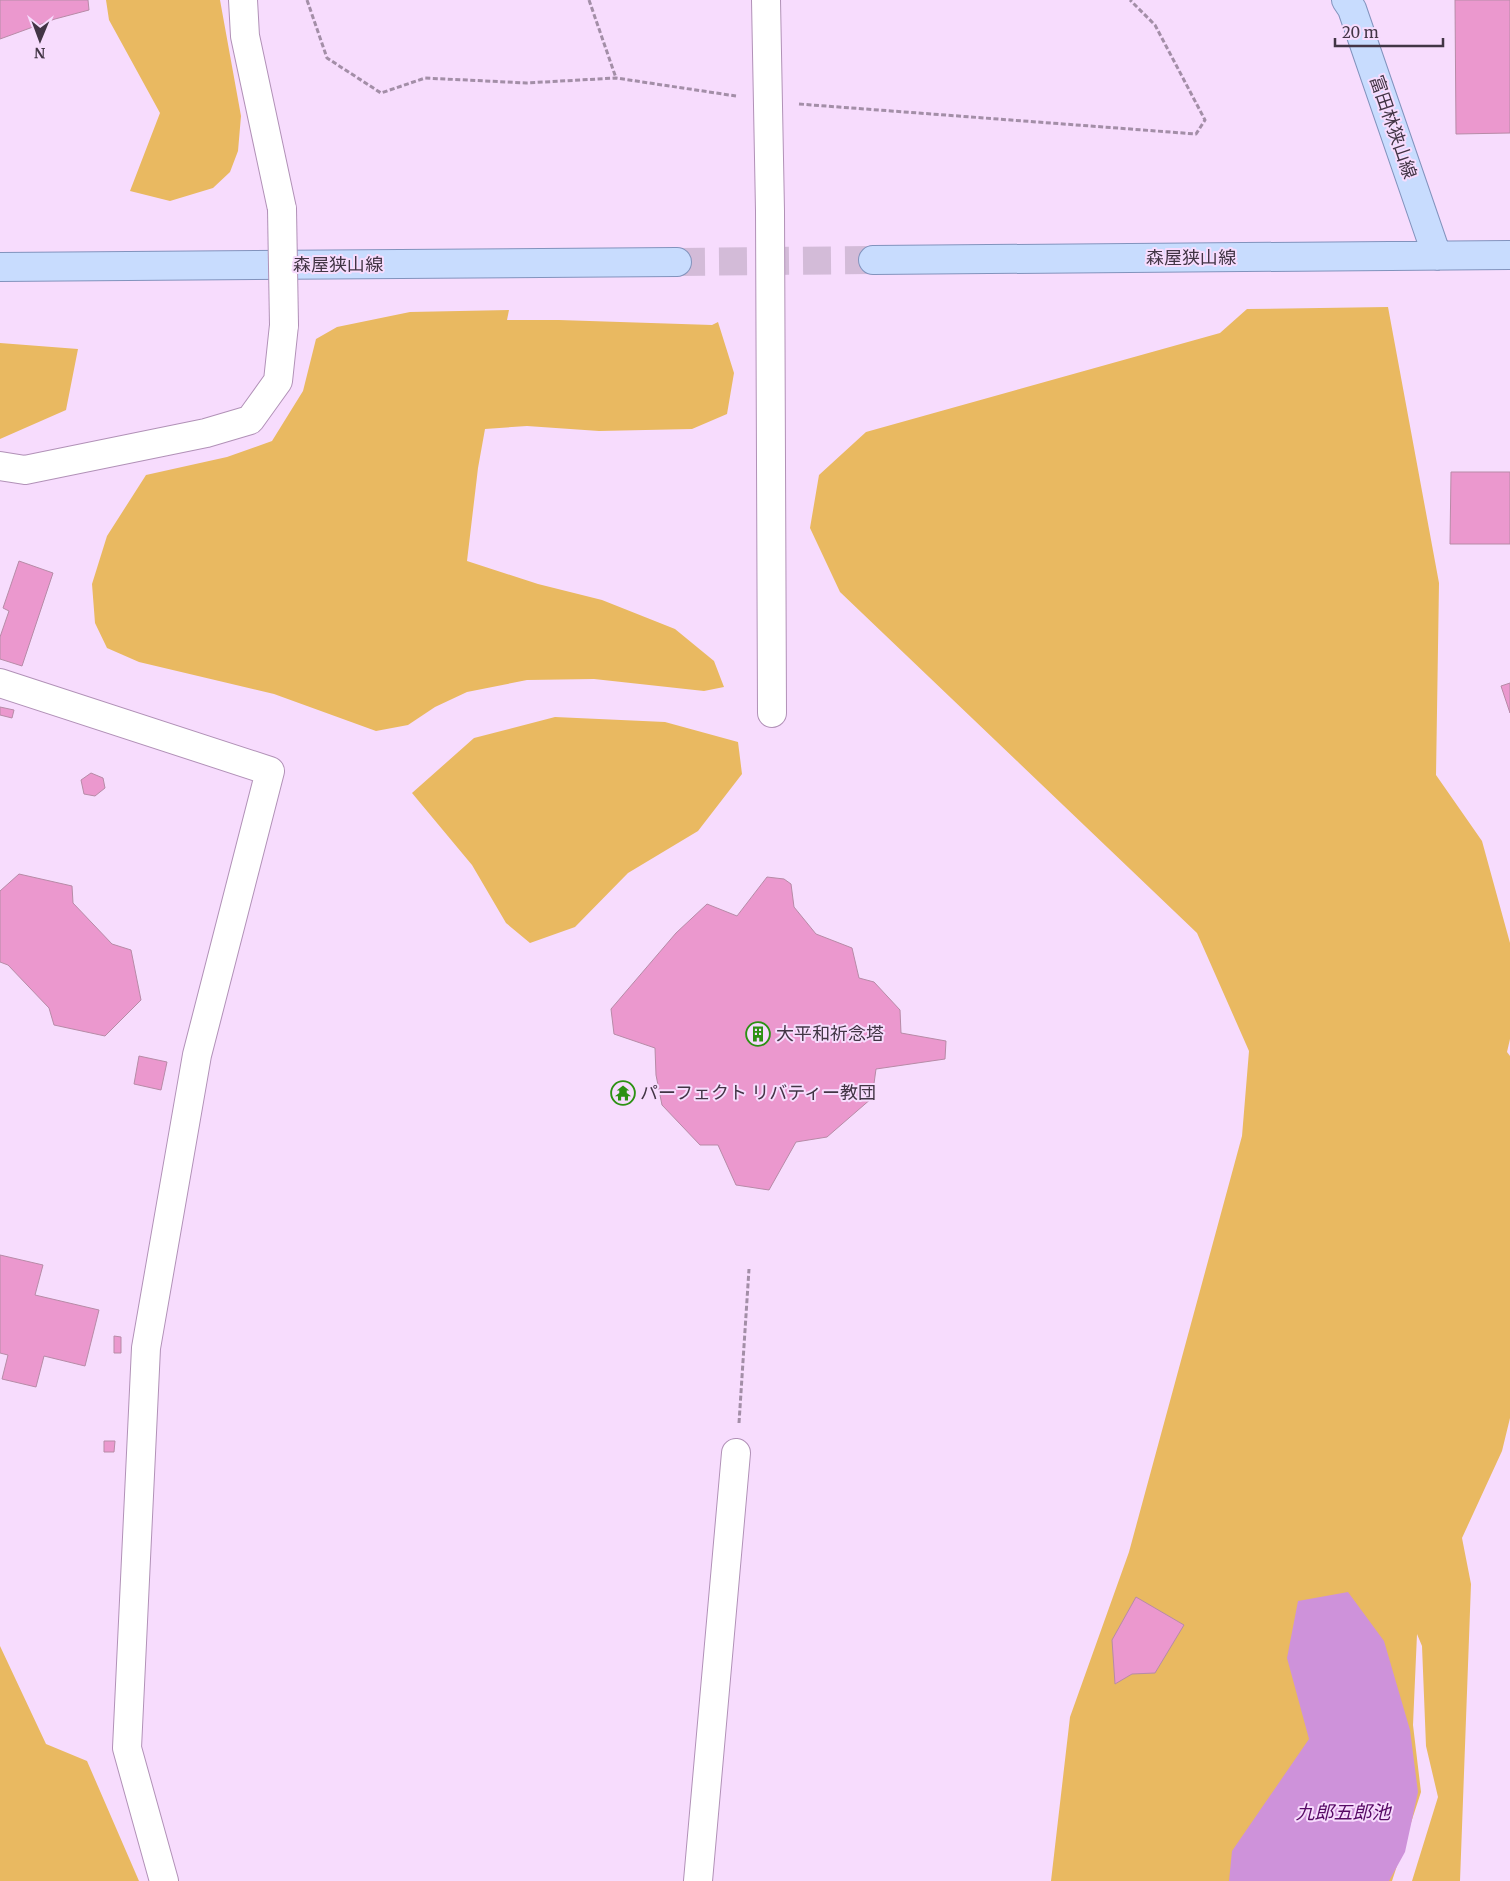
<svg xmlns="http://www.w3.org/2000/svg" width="1510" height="1881" font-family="Merriweather,'Noto Sans JP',serif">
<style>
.green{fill:#e9b961}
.water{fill:#ce92da}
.building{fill:#eb98ce;stroke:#b78ba7}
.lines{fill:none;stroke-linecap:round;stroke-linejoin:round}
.major-tunnel{stroke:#d3bbd8;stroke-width:28;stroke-dasharray:28 14;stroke-linecap:butt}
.minor-casing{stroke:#b191b7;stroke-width:30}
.major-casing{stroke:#8293bd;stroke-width:30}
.path{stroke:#a38ea7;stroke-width:3;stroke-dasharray:5 2.5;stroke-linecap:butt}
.minor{stroke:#fff;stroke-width:28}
.major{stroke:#c8dcfe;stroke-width:28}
.minor-bridge-casing{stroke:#b191b7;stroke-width:30;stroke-linecap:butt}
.minor-bridge{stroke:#fff;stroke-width:28}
.labels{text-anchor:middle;stroke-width:4;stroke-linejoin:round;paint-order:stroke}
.street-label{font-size:18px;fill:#423545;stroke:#f7dcfd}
.poi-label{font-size:18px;fill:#423545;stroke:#f7dcfd;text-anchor:start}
.water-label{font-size:19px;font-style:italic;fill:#570a65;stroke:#f7dcfd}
</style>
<rect width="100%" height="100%" fill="#f7dcfd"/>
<path class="green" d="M 106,0 L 220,0 L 241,116 L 238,151 L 230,172 L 213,188 L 170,201 L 130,191 L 160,113 L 109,20 Z
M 1388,307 L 1439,583 L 1436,775 L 1482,841 L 1510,943 L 1510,1039 L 1507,1052 L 1510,1056 L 1510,1418 L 1502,1451 L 1462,1538 L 1471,1584 L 1460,1881 L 1412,1881 L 1438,1797 L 1426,1746 L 1422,1646 L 1417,1634 L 1413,1725 L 1421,1792 L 1392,1881 L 1051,1881 L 1070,1717 L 1129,1552 L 1242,1136 L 1249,1051 L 1197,933 L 840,592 L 810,528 L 819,475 L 866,432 L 1220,333 L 1247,309 Z
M 509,310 L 507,320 L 559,320 L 712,325 L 718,322 L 734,373 L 727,414 L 692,429 L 599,431 L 527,426 L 485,429 L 478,468 L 467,561 L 538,584 L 602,600 L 675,629 L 714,661 L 724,687 L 704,691 L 594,679 L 527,680 L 467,692 L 435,707 L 408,725 L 376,731 L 274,694 L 139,662 L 107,648 L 95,623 L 92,584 L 107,536 L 146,475 L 227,457 L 272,441 L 303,391 L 316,339 L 337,327 L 410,312 Z
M 0,343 L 78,349 L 66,410 L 0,439 Z
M 555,717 L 665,722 L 738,742 L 742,774 L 698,831 L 628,873 L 575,927 L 530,943 L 506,923 L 472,865 L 412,793 L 474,738 Z
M 0,1646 L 46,1744 L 87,1761 L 139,1881 L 0,1881 Z"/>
<path class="water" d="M 1348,1592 L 1384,1641 L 1410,1730 L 1418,1792 L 1405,1852 L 1389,1881 L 1229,1881 L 1232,1851 L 1309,1739 L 1287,1658 L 1298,1601 Z"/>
<path class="building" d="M 0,0 L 88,0 L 89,10 L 55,19 L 0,39 Z
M 1455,0 L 1510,0 L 1510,133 L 1456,134 Z
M 1451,472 L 1510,472 L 1510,544 L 1450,544 Z
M 19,561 L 53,573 L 22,666 L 0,659 L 0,637 L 9,611 L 3,608 Z
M 1510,683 L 1510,713 L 1501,686 Z
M 0,707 L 14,710 L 12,718 L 0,715 Z
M 91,773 L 103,778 L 105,788 L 95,796 L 84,794 L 81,780 Z
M 19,874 L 72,886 L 73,903 L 112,944 L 131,950 L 141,1000 L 105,1036 L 54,1025 L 49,1008 L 8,965 L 0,962 L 0,891 Z
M 767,877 L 784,879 L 791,884 L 794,907 L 816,934 L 852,948 L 859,978 L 874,982 L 900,1010 L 901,1033 L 946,1041 L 945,1059 L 876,1069 L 872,1098 L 827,1137 L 796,1142 L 769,1190 L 736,1185 L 718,1145 L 700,1145 L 662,1105 L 656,1075 L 655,1048 L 614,1034 L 611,1009 L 676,933 L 707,904 L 737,916 Z
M 139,1056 L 167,1062 L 161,1090 L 134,1084 Z
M 0,1255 L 43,1265 L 35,1295 L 99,1310 L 85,1366 L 44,1356 L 36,1387 L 2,1379 L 8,1355 L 0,1353 Z
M 114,1336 L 121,1337 L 121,1353 L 114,1353 Z
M 104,1441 L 115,1441 L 114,1452 L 104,1452 Z
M 1136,1597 L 1184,1625 L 1155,1673 L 1132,1674 L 1115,1684 L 1112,1640 Z"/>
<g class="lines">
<path class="major-tunnel" d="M 677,262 L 873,260"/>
<g class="minor-casing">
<path id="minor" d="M 243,0 L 245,36 L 282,209
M 766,0 L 770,211 L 772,713
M 0,466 L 25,470 L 206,433 L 250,420 L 278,381 L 284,325
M 0,683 L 270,771 L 197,1055 L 146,1348 L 127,1748 L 164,1881
M 698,1881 L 736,1453"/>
</g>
<g class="major-casing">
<path id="major" d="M 1346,0 L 1352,9 L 1437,256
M 873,260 L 1510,255
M 0,267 L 677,262"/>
</g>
<path class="path" d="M 307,0 L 327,58 L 381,93 L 425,78 L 526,83 L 616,78 L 736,96
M 589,0 L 616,78
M 799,104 L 1196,134 L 1205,120 L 1155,25 L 1130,0
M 739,1423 L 749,1269"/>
<use href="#minor" class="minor"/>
<use href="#major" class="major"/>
<g class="minor-bridge-casing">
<path id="minor-bridge" d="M 282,209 L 284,325"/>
</g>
<use href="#minor-bridge" class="minor-bridge"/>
</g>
<defs>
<g id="building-ring" transform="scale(1.25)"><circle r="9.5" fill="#f7dcfd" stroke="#2c9113" stroke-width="1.5"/><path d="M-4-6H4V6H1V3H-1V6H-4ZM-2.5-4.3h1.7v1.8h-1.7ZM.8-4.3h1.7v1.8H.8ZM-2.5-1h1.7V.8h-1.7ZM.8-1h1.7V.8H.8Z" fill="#2c9113"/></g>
<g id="temple-ring" transform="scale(1.25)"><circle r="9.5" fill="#f7dcfd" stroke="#2c9113" stroke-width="1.5"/><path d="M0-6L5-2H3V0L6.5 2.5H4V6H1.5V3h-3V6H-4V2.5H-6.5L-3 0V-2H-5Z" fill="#2c9113"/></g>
</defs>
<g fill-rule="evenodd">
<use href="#building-ring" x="758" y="1034"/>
<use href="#temple-ring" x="623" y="1093"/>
</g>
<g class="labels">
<g class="street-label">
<text transform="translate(1393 127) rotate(71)" y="6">富田林狭山線</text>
<text x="1191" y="264">森屋狭山線</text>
<text x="338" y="271">森屋狭山線</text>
</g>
<g class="poi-label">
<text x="776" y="1040">大平和祈念塔</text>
<text x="640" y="1099">パーフェクト リバティー教団</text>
</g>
<g class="water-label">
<text x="1343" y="1819">九郎五郎池</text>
</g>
</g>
<g transform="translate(40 40) rotate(181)" stroke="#f7dcfd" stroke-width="4" paint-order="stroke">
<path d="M0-4L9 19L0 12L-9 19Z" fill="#423545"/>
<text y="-8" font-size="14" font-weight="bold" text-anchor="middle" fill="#423545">N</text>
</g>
<path d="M1335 38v8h108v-8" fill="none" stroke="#423545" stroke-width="2.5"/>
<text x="1342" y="38" font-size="15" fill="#423545" stroke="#f7dcfd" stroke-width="4" paint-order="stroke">20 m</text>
</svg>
